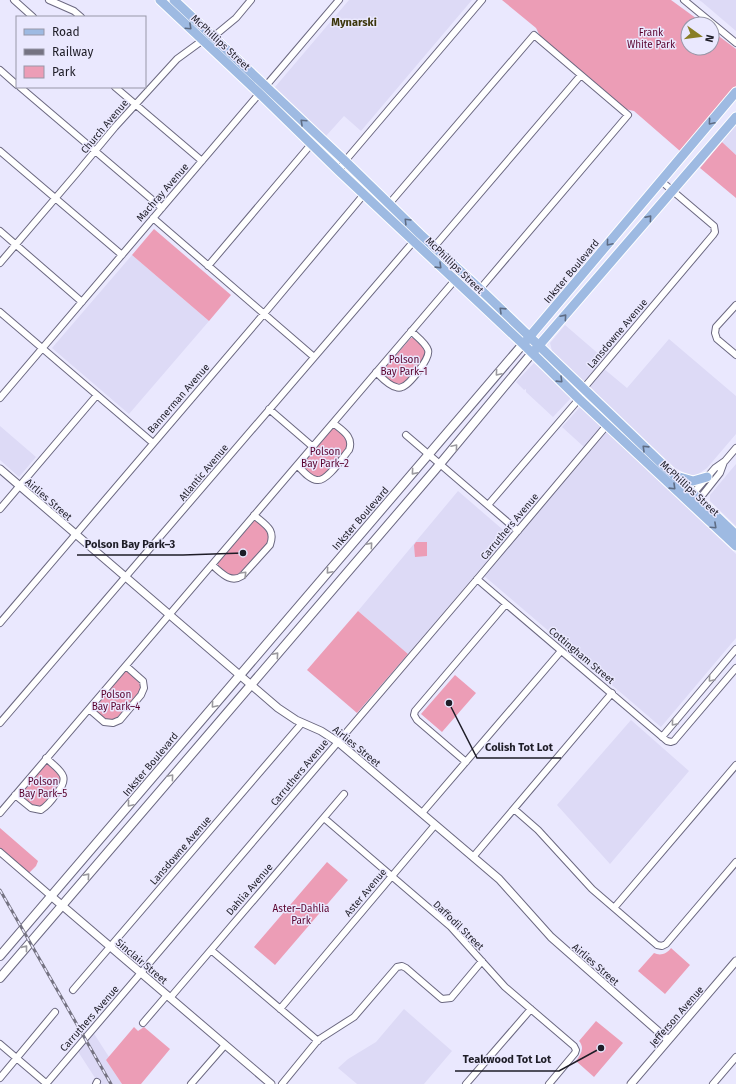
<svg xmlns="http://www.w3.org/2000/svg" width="736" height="1084" font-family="'Fira Sans',sans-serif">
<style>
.built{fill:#dddaf6}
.green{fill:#ec9db6}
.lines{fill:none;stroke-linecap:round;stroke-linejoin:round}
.minor-casing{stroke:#6b6880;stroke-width:8}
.tertiary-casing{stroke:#6b6880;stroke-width:9}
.secondary-casing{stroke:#6b6880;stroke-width:10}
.primary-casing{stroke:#fff;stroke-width:11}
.minor{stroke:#fff;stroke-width:6}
.tertiary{stroke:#fff;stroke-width:7}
.secondary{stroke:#fff;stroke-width:8}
.primary{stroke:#9ebae2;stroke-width:9}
.rail-casing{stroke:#757382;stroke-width:3}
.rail{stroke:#eae8fe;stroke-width:1.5;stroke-dasharray:4.5;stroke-linecap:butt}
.oneway{stroke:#5e6c84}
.oneway2{stroke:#9a999e}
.labels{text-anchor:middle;stroke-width:3;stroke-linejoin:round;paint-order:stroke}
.park-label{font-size:10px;fill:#59002c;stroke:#eae8fe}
.street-label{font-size:10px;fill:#1e1d27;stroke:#eae8fe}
.neighbourhood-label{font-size:11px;font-weight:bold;fill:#3b350a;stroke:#eae8fe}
.leader{fill:none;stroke:#1e1d27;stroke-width:1.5}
.callout-dot{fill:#1e1d27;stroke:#eae8fe;stroke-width:1.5}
.callout-label{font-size:11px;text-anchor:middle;font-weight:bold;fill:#1e1d27;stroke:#eae8fe;stroke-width:3;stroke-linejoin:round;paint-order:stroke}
</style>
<rect width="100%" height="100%" fill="#eae8fe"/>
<path class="built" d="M 349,0 L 472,0 L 361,131 L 344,116 L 326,136 L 275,87 Z
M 699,0 L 736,0 L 736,31 L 702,2 Z
M 736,125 L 736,155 L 722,142 Z
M 132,255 L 209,321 L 129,414 L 52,348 Z
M 565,325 L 601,356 L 597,363 L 627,388 L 669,339 L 736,396 L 736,434 L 707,468 L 697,475 L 689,475 L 675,468 L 552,351 L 550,343 Z
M 534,363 L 571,398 L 553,417 L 526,392 L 526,389 L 524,390 L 516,382 Z
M 580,407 L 602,428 L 584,447 L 562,427 Z
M 0,426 L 36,457 L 19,477 L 0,460 Z
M 606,431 L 736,554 L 736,638 L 661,727 L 483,575 Z
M 736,464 L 736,526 L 710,501 L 710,495 Z
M 458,491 L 509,535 L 408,654 L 358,611 Z
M 631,720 L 689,771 L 610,864 L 557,805 Z
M 404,1009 L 452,1051 L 424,1084 L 357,1084 L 338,1068 L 348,1059 L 376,1042 Z
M 93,1032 L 109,1057 L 106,1060 L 122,1084 L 99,1084 L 77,1050 Z"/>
<path class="green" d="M 502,0 L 671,0 L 704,24 L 688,24 L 688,48 L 712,48 L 712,31 L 736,49 L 736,86 L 680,151 L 634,111 L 625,109 L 541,38 L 536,28 Z
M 722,142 L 736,155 L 736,198 L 700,168 Z
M 154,229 L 231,295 L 209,321 L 132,255 Z
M 411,338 L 414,338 L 426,349 L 424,360 L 406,381 L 401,384 L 392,383 L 383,375 L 382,371 Z
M 333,428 L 336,428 L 347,437 L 349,445 C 342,454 326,482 314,476 C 310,475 307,471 304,468 L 303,463 Z
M 254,521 L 257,521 L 267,530 L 270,535 L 268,543 L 240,575 L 230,576 L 218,566 L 218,562 Z
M 416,542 L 427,542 L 427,556 L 415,557 L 414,545 Z
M 358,611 L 408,654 L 357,713 L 307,670 Z
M 125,672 L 128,672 C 135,677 142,681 140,691 L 116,719 C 107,723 101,716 94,710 L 94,708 Z
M 455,675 L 476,693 L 442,732 L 421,714 Z
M 46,764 L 49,765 L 57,772 L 61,778 L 61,782 L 58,788 L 43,805 L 35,807 L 21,797 L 20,794 Z
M 0,828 L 38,861 L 36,866 L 29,873 L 0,850 Z
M 327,862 L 348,880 L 275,965 L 254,947 Z
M 671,948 L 690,965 L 665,994 L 638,971 L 654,953 C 660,956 667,954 671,948 Z
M 596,1021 L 623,1043 L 594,1077 L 576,1061 C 581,1054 585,1048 579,1041 Z
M 134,1027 L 138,1031 L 144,1027 L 170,1049 L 141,1084 L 122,1084 L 106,1060 Z"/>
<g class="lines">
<g class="minor-casing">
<path id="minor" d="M 14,0 L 33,17
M 49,0 L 74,11 L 81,17
M 684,0 L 736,43
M 0,70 L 17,85
M 20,87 L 162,208
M 115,87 L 202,161
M 0,151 L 122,255
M 339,171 L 345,161 L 482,0
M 389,204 L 534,35 L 628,115 L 480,289
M 153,218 L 314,357
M 0,231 L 82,302
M 434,247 L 581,75
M 0,263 L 76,174 L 115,127 L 177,59 L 203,40 L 213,37 L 236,18 L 251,0
M 208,266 L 313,142
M 736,305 L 716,327 L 715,333 L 717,339 L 736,355
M 0,312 L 153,443
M 376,372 C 381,377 389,386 396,387 C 398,388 400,388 402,387 C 409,385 431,358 428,350 C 426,343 416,336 411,331
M 0,398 L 339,0
M 269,409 L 313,447
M 406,435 L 518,531
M 297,465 C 302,470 310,480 317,480 C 327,482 343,457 349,450 C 354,437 343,431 333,423
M 691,496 L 715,468 L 725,461 L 736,448
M 697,502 L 720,473 L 724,462
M 488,505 L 579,399 L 583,389 L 713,235 L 715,232 L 714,226 L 661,181
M 0,509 L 97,395
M 212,565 C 221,572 230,584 242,576 L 270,545 C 276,529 265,525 254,515
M 477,579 L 667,741 L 671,742 L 674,741 L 736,668
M 0,623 L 268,309 L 371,186
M 89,709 L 104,722 L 113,723 L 120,720 L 141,695 L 144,688 L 143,681 L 126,666
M 0,723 L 420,234
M 662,737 L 736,649
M 466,762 L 417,720 L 414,715 L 415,711 L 506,604
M 15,795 L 31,808 L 41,810 C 47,806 52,800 56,794 C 72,776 60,771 46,758
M 514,809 L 538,830 L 592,889 L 657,945 L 662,946 L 666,944 L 736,862
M 0,813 L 461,273
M 422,813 L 561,651
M 324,818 L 451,927 L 505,987 L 574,1046 L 576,1050 L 575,1053 L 549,1084
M 0,852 L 51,896
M 473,857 L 612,693
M 614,908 L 736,765
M 211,950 L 318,1041
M 73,990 L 302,723
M 170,998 L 344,794
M 280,1009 L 435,825
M 143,1023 L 167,995
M 0,1044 L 47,1084
M 0,1078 L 55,1012
M 46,1084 L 473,584 L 613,418
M 96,1084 L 97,1082
M 191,1084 L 225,1045
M 282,1084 L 318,1040 L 354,1017 L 397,967 L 402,966 L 406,968 L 442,999 L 451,998 L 482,961
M 466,1084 L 531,1009
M 713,1084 L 736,1057"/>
</g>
<g class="tertiary-casing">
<path id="tertiary" d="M 0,469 L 278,708 L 296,720 L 321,731 L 338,742 L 499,879 L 551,937 L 668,1040
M 51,896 L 271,1084
M 631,1084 L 736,961"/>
</g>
<g class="secondary-casing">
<path id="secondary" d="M 0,956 L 523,344
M 0,978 L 435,470 L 532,353"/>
</g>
<g class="primary-casing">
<path id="primary" d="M 160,0 L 259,93 L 339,171 L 523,344 L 579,399 L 736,546
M 174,0 L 345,161 L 420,234 L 480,289 L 736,535
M 526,341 L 736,92
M 535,350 L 736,117
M 676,476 L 693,481 L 707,477"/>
</g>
<use href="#minor" class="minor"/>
<use href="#tertiary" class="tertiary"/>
<use href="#secondary" class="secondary"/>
<use href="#primary" class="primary"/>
<g class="rail-casing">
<path id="rail" d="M 0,890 L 111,1084"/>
</g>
<use href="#rail" class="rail"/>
</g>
<defs><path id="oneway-chevron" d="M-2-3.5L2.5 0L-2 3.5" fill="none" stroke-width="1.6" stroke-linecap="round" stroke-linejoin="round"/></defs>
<g class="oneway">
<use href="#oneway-chevron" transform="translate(189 27) rotate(43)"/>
<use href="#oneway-chevron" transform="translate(303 122) rotate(-137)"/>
<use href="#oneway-chevron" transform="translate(711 122) rotate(130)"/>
<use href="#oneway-chevron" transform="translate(649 218) rotate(-49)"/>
<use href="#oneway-chevron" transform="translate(407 221) rotate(-135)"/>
<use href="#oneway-chevron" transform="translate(609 243) rotate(130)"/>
<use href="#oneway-chevron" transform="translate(439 266) rotate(44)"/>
<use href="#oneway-chevron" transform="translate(502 310) rotate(-136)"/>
<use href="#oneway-chevron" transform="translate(564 317) rotate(-49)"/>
<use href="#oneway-chevron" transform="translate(560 380) rotate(44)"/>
<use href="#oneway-chevron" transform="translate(645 448) rotate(-136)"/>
<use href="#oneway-chevron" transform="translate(673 487) rotate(44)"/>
<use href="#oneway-chevron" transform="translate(714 526) rotate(43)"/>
</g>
<g class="oneway2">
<use href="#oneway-chevron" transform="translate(498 373) rotate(130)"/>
<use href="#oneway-chevron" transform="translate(455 447) rotate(-50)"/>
<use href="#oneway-chevron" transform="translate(414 472) rotate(131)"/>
<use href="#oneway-chevron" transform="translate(370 545) rotate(-49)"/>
<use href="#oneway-chevron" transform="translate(329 571) rotate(131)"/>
<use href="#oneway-chevron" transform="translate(244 574) rotate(-45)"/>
<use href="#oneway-chevron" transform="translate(276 655) rotate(-49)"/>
<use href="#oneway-chevron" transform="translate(711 679) rotate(130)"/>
<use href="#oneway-chevron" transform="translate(214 705) rotate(130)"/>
<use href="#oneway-chevron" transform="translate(674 723) rotate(130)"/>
<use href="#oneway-chevron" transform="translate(171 777) rotate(-50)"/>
<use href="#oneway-chevron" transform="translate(130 804) rotate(130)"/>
<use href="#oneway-chevron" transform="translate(87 876) rotate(-49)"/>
<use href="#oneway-chevron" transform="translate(25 948) rotate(-51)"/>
</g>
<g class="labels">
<g class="park-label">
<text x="651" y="36">Frank<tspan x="651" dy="12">White Park</tspan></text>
<text x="404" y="363">Polson<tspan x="404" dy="12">Bay Park–1</tspan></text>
<text x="325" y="455">Polson<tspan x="325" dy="12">Bay Park–2</tspan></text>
<text x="116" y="698">Polson<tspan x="116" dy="12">Bay Park–4</tspan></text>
<text x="43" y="785">Polson<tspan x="43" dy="12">Bay Park–5</tspan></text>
<text x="301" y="912">Aster–Dahlia<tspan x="301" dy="12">Park</tspan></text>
</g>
<g class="street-label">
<text transform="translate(221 42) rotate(43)" y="4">McPhillips Street</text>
<text transform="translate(104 126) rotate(-50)" y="4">Church Avenue</text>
<text transform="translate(162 192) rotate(-49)" y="4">Machray Avenue</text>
<text transform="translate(455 265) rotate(44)" y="4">McPhillips Street</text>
<text transform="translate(571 271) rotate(-50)" y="4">Inkster Boulevard</text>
<text transform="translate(617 333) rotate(-50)" y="4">Lansdowne Avenue</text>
<text transform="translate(178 398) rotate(-49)" y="4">Bannerman Avenue</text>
<text transform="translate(203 472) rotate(-50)" y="4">Atlantic Avenue</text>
<text transform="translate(690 488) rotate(43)" y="4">McPhillips Street</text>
<text transform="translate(49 499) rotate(41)" y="4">Airlies Street</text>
<text transform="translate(360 518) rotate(-49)" y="4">Inkster Boulevard</text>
<text transform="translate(509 526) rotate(-50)" y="4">Carruthers Avenue</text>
<text transform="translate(582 655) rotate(40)" y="4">Cottingham Street</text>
<text transform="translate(357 746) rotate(39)" y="4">Airlies Street</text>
<text transform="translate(150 764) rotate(-50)" y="4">Inkster Boulevard</text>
<text transform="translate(299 772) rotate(-50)" y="4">Carruthers Avenue</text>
<text transform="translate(180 850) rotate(-49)" y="4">Lansdowne Avenue</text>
<text transform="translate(249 889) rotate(-49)" y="4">Dahlia Avenue</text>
<text transform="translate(365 892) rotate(-50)" y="4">Aster Avenue</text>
<text transform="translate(459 925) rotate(44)" y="4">Daffodil Street</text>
<text transform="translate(142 961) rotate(40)" y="4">Sinclair Street</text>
<text transform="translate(596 964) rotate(41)" y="4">Airlies Street</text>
<text transform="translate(676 1016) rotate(-49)" y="4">Jefferson Avenue</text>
<text transform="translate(89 1018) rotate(-49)" y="4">Carruthers Avenue</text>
</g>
<g class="neighbourhood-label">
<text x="354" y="26">Mynarski</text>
</g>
</g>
<path class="leader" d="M243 553L183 555H77M449 703L477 758H561M601 1048L559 1071H455"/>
<g class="callout-dot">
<circle cx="243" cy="553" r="4"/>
<circle cx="449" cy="703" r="4"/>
<circle cx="601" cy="1048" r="4"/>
</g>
<g class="callout-label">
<text x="130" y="548">Polson Bay Park–3</text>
<text x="519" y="751">Colish Tot Lot</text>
<text x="507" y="1063">Teakwood Tot Lot</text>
</g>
<rect x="16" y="16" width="130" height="72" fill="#eae8fe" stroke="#9897a8"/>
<rect x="24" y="29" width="20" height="6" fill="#9ebae2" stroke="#9897a8"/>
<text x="52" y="36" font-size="12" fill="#1e1d27">Road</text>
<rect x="24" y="49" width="20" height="6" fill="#757382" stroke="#9897a8"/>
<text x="52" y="56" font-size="12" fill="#1e1d27">Railway</text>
<rect x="24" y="66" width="20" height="12" fill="#ec9db6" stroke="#9897a8"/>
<text x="52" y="76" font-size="12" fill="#1e1d27">Park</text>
<g transform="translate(700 36) rotate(104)"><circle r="19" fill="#eae8fe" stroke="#9897a8"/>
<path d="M0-3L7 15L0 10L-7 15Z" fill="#897e25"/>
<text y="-6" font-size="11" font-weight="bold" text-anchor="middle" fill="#1e1d27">N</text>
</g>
</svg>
